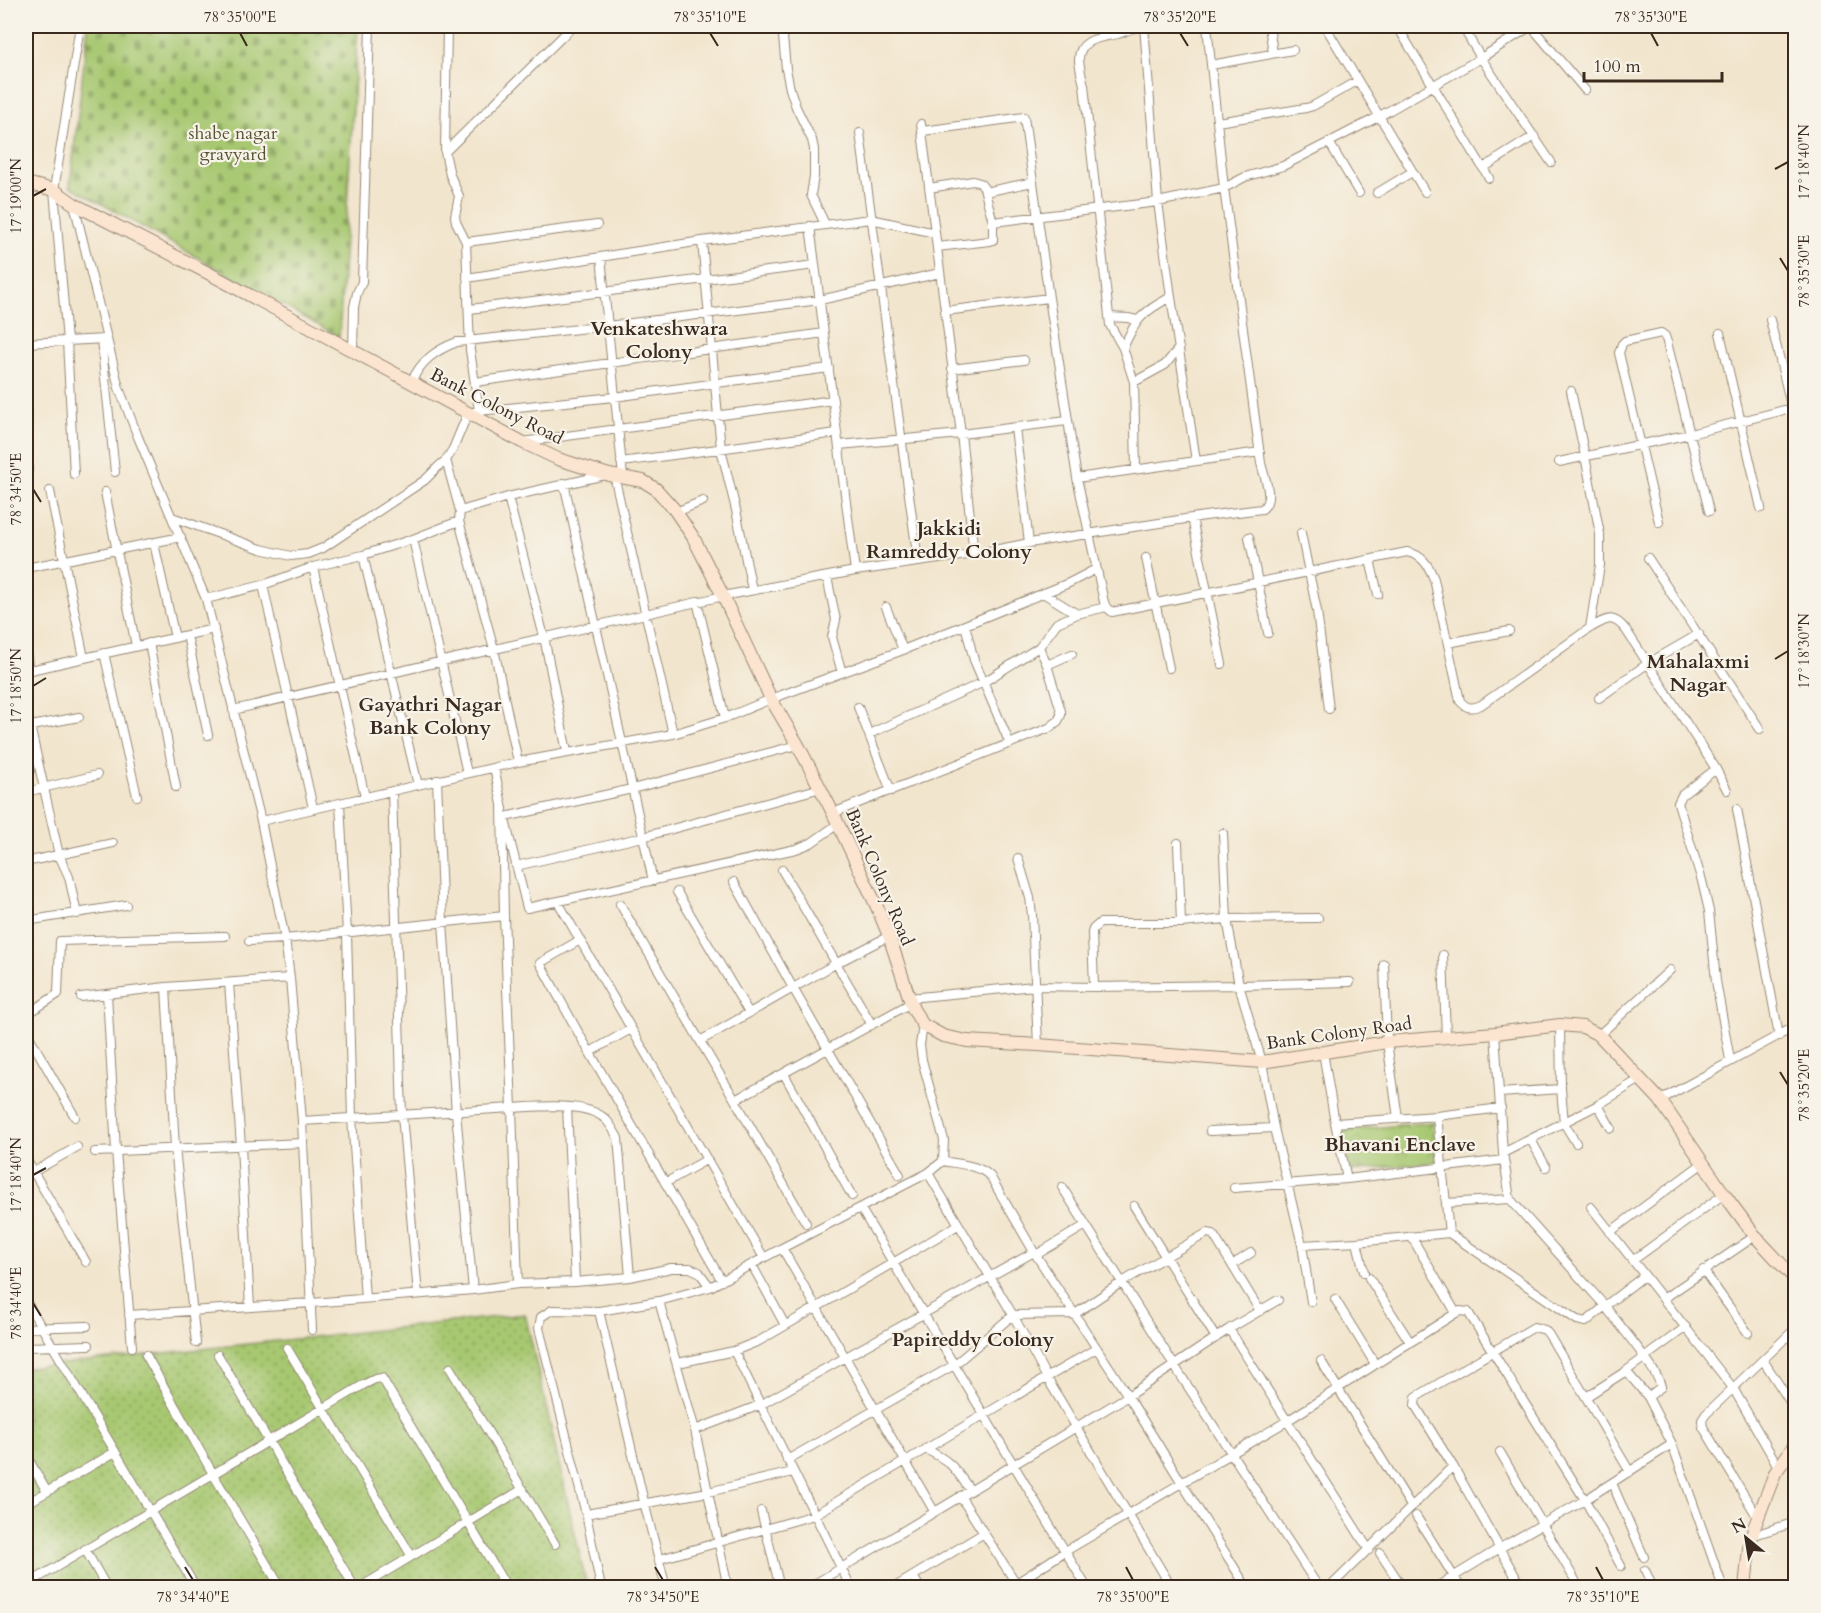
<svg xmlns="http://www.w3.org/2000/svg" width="1821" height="1613" font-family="Cardo,serif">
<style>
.grass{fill:url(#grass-dots);stroke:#717948;stroke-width:1.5}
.cemetery{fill:url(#cemetery-stones);stroke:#717948;stroke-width:1.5}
.park{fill:url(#park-crowns);stroke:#717948;stroke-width:1.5}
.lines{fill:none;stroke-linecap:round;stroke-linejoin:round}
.street-casing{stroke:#968876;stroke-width:10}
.secondary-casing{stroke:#968876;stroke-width:14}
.street{stroke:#fff;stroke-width:8}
.secondary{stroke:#fce5d0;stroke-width:12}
.ticks{fill:none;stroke:#3b2a1e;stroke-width:2}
.labels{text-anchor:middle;stroke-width:4.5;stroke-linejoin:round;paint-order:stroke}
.park-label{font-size:18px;fill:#565233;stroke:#f7f3e8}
.street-label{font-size:18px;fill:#3b2a1e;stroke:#f7f3e8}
.neighbourhood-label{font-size:20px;font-weight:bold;fill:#3b2a1e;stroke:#f7f3e8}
.neatline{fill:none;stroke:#3b2a1e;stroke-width:2}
.ticks-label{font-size:15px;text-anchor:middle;fill:#3b2a1e}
</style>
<defs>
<pattern id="grass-dots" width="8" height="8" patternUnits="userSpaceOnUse" patternTransform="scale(1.5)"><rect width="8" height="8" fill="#a7c871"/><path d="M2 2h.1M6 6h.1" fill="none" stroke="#89a35c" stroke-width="1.8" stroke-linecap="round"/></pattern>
<pattern id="cemetery-stones" width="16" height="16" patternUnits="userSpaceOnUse" patternTransform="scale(1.5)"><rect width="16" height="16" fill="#a7c871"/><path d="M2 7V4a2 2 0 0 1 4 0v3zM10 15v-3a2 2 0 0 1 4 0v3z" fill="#89a35c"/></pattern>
<pattern id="park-crowns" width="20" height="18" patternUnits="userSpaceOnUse" patternTransform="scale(1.5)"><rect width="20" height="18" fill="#a7c871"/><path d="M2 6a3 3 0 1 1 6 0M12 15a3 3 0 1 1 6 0" fill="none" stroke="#89a35c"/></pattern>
</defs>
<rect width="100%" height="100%" fill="#f7f3e8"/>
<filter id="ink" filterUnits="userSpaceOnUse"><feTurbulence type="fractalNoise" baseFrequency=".0167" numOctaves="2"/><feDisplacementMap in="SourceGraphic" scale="12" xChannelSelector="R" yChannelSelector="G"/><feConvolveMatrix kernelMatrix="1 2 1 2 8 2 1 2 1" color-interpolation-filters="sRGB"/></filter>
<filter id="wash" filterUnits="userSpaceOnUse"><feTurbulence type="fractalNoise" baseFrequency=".008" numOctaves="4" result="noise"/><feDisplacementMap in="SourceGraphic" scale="24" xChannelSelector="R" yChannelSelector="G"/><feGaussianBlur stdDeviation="1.35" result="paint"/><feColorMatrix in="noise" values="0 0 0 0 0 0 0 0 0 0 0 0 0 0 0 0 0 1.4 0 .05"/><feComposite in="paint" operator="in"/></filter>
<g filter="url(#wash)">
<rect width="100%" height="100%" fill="#f2e5cd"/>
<path class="grass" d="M 525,1314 L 587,1587 L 26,1587 L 26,1368 Z"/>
<path class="cemetery" d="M 88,26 L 358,26 L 339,337 L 70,186 Z"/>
<path class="park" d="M 1433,1122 L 1437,1162 L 1350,1171 L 1341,1131 Z"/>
</g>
<g filter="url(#ink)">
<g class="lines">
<g class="street-casing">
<path id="street" d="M 782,26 L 786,69 L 790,89 L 796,107 L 812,140 L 814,149 L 814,176 L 811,195 L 825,224
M 1144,26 L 1158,202 L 1171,297 L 1196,461
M 1269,26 L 1273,53
M 1325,26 L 1425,192
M 1397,26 L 1489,178
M 1462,26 L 1481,58 L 1551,162
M 1531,26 L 1585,90
M 1211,65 L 1293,50
M 1217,122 L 1306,108 L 1313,106 L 1357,81
M 921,124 L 961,434 L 974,554
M 923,131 L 1024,117 L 1049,298 L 1077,478 L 1104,602 L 1106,607 L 1112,612 L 1407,552 C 1422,555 1428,564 1434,579 L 1460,701 C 1467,709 1472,709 1481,705 L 1590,628 C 1607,619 1612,613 1626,630 L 1716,769 L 1682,795 L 1678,803 L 1702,881 L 1709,911 L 1716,981 L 1730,1060
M 860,133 L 918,561
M 1329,142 L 1359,193
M 445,152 L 573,26
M 1483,168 L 1534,136
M 929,188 L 973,181 L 980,183 L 984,188 L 993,222
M 985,192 L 1033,182
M 1377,193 L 1412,172
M 74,204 L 119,388 L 138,437 L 206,599 L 261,821 L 285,939 L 290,978 L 302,1121 L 312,1330
M 810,226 L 855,571
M 702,241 L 721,449 L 736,510 L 752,590
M 466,242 L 597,225
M 937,247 L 990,241 L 993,240 L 993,222 L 1158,202 L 1224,188 L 1245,177 L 1283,166 L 1378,117 L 1481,58 L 1531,26
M 601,257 L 623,477
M 467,278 L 702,241 L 871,219 L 935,233
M 470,309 L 815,265
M 945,311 L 1049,298
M 1109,317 L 1128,318 L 1137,320
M 1770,320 L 1796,425
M 1720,333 L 1761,508
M 101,340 L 115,472
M 26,341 L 28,471
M 26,343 L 106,339
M 1123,348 C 1136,319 1142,312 1171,297
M 353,352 L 354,307 L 357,293 L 362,282 L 370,26
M 952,369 L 1024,360
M 475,382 L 824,333
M 1134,382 L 1165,365 L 1179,348
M 411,383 C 420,361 436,350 457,342 L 607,326 L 820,300 L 940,273
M 1571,391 L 1585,456 L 1600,534 L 1600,565 L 1590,628
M 479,411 L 614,397 L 829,368
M 1015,428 L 1029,543
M 522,442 L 833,400
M 839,445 L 961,434 L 1067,421
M 446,460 L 460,511 L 459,521 L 494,649 L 518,762
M 621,462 L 837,433
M 1559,462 L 1690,434 L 1796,407
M 1136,469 L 1134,382 L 1123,348 L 1110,325 L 1084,85 C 1082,78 1080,69 1079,61 C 1078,38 1101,38 1118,34 C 1126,31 1133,28 1141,26
M 74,474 L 67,341 L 54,190 L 80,26
M 614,475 L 673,734
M 1077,478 L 1260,452
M 564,483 L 653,881
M 50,491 L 84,658
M 105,492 L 136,646
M 508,497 L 544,637 L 567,752
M 460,511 L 508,497 L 605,475
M 676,512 L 703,501
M 172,517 L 261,549 L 291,556 L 308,554 L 323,548 L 425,480 L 439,466 L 446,460 L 453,449 L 468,413 L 479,411 L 470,350 L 466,242 L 456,222 L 455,216 L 459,196 L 450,175 L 445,152 L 447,26
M 1192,518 L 1222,664
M 1659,522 L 1619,353 L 1622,344 L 1625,341 L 1661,333 L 1665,336 L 1667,342 L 1709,511
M 1301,533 L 1317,611 L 1329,709
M 1249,537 L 1268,633
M 413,539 L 467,773
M 154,543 L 175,638
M 363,555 L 418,785
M 1146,558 L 1169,668
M 1648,558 L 1760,729
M 1370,560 L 1378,594
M 313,567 L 365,797
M 26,568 L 181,537
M 827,577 L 836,620 L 832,637 L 842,673
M 263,585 L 313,808
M 1043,593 L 1077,614
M 206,599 L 263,585 L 313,567 L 363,555 L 413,539 L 459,521
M 697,601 L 725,718
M 886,607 L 903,650
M 965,625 L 974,660 L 1010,744
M 187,635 L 208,735
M 149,643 L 176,787
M 1448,643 L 1509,631
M 26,652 L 29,670
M 104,653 L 137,796
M 1047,665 L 1072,654
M 26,671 L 214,629
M 1599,698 L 1647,664 L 1699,634
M 858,707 L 891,791
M 26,708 L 59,855 L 69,877 L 77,914
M 233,710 L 723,596 L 855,571 L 974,554 L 1029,543 L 1205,516 L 1262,509 C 1275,499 1264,477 1261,463 L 1224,188 L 1207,26
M 26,727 L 79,717
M 869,734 L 984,682 L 1039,647 L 1057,623 L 1077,614 L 1106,607
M 494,768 L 503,809
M 1716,769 L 1727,790
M 437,780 L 443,922 L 456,1113 L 473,1290
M 392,791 L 402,1115 L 418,1294
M 26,792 L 97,775
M 340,803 L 347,933 L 352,1118 L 365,1298
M 502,805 L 504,916 L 512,1108 C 537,1107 591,1100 608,1122 C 612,1127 615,1133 618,1138 L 630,1277
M 1737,809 L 1779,1036
M 833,813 L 1049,728 L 1058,721 L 1061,715 L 1061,711 L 1047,665 L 1039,647
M 505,817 L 632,789 L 798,745
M 261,821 L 518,762 L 673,734 L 725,718 L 771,699 L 903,650 L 1069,583 L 1096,569
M 506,824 L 527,908 L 796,849 L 811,843 L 838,824
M 1223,833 L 1227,919 L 1318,918
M 1178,843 L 1181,923
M 1018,858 L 1030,898 L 1032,915 L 1038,1045
M 26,862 L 113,843
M 516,866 L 643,837 L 821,788
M 782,870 L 872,1025
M 734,882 L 793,988 L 900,1175
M 677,892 L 749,1013
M 558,902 L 764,1258
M 620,904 L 700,1041
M 26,921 L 126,905
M 889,936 L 837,963 L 700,1041 L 735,1100 L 911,1003
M 580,940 L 540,963 L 578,1032 L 722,1281
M 249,941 L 285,939 L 504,916
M 1443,955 L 1446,1037
M 1384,964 L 1387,1042 L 1398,1118
M 229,983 L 241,1146 L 250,1307
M 166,987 L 175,1148 L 196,1343
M 1094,987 L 1092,933 L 1093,929 L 1100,923 L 1181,923 L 1227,919 L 1239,985 L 1262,1062 L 1274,1128 L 1302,1245 L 1311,1302
M 107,994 L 116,1151 L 132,1347
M 81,997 L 166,987 L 290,978
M 909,998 L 1034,986 L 1094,987 L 1239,985 L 1350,982
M 26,1015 L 58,994 L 60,941 L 225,936
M 1560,1025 L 1561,1089 L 1564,1123 L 1576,1143
M 26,1031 L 75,1117
M 1599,1035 L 1670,970
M 590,1052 L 631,1029
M 1323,1052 L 1335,1123 L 1347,1179
M 784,1074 L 852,1196
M 1500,1093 L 1561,1089
M 735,1100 L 806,1223
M 1660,1100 L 1796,1026
M 1598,1105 L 1611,1128
M 567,1107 L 575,1282
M 1437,1116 L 1449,1233
M 302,1121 L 512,1108 L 518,1284
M 1335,1123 L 1437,1116 L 1501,1108
M 1210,1131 L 1274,1128
M 1531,1140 L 1546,1167
M 95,1152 L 303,1143
M 1503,1153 L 1598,1105 L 1640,1079
M 26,1159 L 86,1262
M 943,1161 C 958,1164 979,1165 990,1176 L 1034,1252 L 1128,1396 L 1247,1588
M 928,1173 L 1013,1315 L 1047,1378 L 1172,1588
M 26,1176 L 77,1147
M 665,1183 L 706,1160
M 1062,1187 L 1174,1365 L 1319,1588
M 1234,1188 L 1347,1179 L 1504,1160
M 1446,1203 L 1510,1199
M 1134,1206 L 1216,1338
M 1591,1207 L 1733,1388 L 1779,1468
M 861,1209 L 1086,1586
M 1610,1232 L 1703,1163
M 1411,1236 L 1456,1313
M 1357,1242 L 1364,1272
M 1302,1245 L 1357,1242 L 1449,1233 L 1577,1320 L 1586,1322 L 1605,1306 L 1510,1199 L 1503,1153 L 1495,1033
M 782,1248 L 934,1511
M 1036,1255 L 1086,1225
M 1632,1261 L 1724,1194
M 752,1265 L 785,1325
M 1232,1265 L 1251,1253
M 1703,1270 L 1748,1333
M 1644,1276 L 1605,1306 C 1617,1322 1659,1371 1661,1387 L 1648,1397
M 1369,1278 L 1410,1342
M 1335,1299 L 1375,1364
M 1663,1299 L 1755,1236
M 26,1301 L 196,1588
M 659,1301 L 695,1430 L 728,1588
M 599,1311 L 644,1502 L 666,1588
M 129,1315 L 311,1303 L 473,1290 L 518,1284 L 575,1282 L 630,1277 L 671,1268 L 690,1268 L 699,1272 L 710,1287
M 26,1328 L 87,1326
M 1229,1329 L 1369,1550
M 26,1347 L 89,1345
M 287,1348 L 411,1555
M 734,1351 L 851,1588
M 146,1355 L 213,1474 L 281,1588
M 218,1355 L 355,1588
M 1763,1360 L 1796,1411
M 1321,1361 L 1411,1506
M 678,1363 L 734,1351 L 759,1341 L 958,1225
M 450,1368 L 555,1544
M 1626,1371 L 1686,1327
M 695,1430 L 760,1405 L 1034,1252
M 1672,1444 L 1721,1582 L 1724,1588
M 925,1449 C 951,1461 954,1467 970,1490
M 1500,1452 L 1575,1580
M 26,1455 L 47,1492
M 787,1460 L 954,1365 L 1013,1315 L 1075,1314 L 1122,1282 L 1207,1233 L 1213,1234 L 1260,1311
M 1453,1466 L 1415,1405 L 1416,1397 L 1534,1327 L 1545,1330 L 1549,1335 L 1630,1472
M 1612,1483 L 1644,1557
M 960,1496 L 1016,1583
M 26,1504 L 115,1452
M 761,1511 L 780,1588
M 586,1514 L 708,1492 L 793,1472
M 1416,1516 L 1461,1588
M 1758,1518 L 1703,1427 L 1702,1420 L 1706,1414 L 1796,1328
M 1751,1536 L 1796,1522
M 85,1549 L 107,1588
M 1380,1553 L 1403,1588
M 660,1559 L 814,1515 L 1097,1348
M 1645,1570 L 1653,1588
M 913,1576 L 920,1588
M 1016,1583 L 1097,1588
M 26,1585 L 363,1385 L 375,1379 L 382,1378 L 507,1588
M 895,1587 L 984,1533
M 359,1588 L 523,1489
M 490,1588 L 503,1580
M 601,1588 L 586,1514 L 539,1328 L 541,1317 L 552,1310 L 599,1311 L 659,1301 L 710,1287 L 782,1248 L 928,1173 L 943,1161 L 944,1140 L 922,1060 L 920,1045 L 923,1025
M 808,1588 L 1128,1396 L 1229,1329 L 1278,1300
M 1009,1588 L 1064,1552 L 1287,1421 L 1456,1313 L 1460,1311 L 1468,1312 L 1585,1500 L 1621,1566
M 1329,1588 L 1453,1466 L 1522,1588
M 1435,1588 L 1500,1548 L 1585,1500 L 1672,1444 L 1648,1397 L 1626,1371 L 1586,1397"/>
</g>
<g class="secondary-casing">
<path id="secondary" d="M 26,183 L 54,190 L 74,204 L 210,274 L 522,442 L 558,459 L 609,475 L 643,481 L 656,489 L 674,509 L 693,537 L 723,596 L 771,699 L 798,745 L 833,813 L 877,907 L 889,936 L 913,1009 L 923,1025 L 943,1036 L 967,1041 L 1038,1045 L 1262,1062 L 1387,1042 L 1495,1033 L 1560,1025 L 1583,1027 L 1599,1035 L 1660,1100 L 1724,1194 L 1755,1236 L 1796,1280
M 1745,1588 L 1749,1548 L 1754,1528 L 1775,1473 L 1796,1443"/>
</g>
<use href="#street" class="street"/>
<use href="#secondary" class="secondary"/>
</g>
</g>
<path class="ticks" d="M 240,33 L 247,46M 710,33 L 718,46M 1180,33 L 1188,46M 1651,33 L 1658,46M 1775,169 L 1788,162M 33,196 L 46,189M 1780,258 L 1788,271M 33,489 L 41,502M 1775,659 L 1788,651M 33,686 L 46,678M 1780,1072 L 1788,1085M 33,1175 L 46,1168M 33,1303 L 41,1316M 185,1567 L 193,1580M 655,1567 L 663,1580M 1126,1567 L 1133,1580M 1596,1567 L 1603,1580"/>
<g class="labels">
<g class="park-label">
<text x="233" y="139">shabe nagar<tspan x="233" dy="21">gravyard</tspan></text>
</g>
<g class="street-label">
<text transform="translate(497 406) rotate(27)" y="6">Bank Colony Road</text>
<text transform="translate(880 877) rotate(67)" y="6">Bank Colony Road</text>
<text transform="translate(1339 1033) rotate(-8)" y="6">Bank Colony Road</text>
</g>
<g class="neighbourhood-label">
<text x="659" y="335">Venkateshwara<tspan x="659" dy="23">Colony</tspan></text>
<text x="949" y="535">Jakkidi<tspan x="949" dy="23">Ramreddy Colony</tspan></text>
<text x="1698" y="668">Mahalaxmi<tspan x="1698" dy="23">Nagar</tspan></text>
<text x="430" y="711">Gayathri Nagar<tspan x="430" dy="23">Bank Colony</tspan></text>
<text x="1400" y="1151">Bhavani Enclave</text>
<text x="973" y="1346">Papireddy Colony</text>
</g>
</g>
<rect width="1821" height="1613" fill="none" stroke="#f7f3e8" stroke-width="66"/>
<g transform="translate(1746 1538) rotate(330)" stroke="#f7f3e8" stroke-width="4.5" paint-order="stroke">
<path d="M0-4.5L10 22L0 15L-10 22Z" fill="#3b2a1e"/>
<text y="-9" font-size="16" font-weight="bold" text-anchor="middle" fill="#3b2a1e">N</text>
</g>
<path d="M1584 72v9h138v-9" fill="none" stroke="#3b2a1e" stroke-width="3"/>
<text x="1593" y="72" font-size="18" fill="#3b2a1e" stroke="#f7f3e8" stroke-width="4.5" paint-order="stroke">100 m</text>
<rect x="33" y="33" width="1755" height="1547" class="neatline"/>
<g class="ticks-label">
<text x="240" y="22">78°35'00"E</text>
<text x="710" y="22">78°35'10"E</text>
<text x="1180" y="22">78°35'20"E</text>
<text x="1651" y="22">78°35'30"E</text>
<text transform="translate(1804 162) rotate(-90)" y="5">17°18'40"N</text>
<text transform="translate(16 196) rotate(-90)" y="5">17°19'00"N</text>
<text transform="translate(1804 271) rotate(-90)" y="5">78°35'30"E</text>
<text transform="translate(16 489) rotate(-90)" y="5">78°34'50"E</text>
<text transform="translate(1804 651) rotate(-90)" y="5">17°18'30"N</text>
<text transform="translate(16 686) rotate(-90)" y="5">17°18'50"N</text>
<text transform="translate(1804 1085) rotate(-90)" y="5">78°35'20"E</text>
<text transform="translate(16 1175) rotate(-90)" y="5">17°18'40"N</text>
<text transform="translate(16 1303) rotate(-90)" y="5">78°34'40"E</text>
<text x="193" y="1602">78°34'40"E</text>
<text x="663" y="1602">78°34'50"E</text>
<text x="1133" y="1602">78°35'00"E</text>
<text x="1603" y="1602">78°35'10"E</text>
</g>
</svg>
